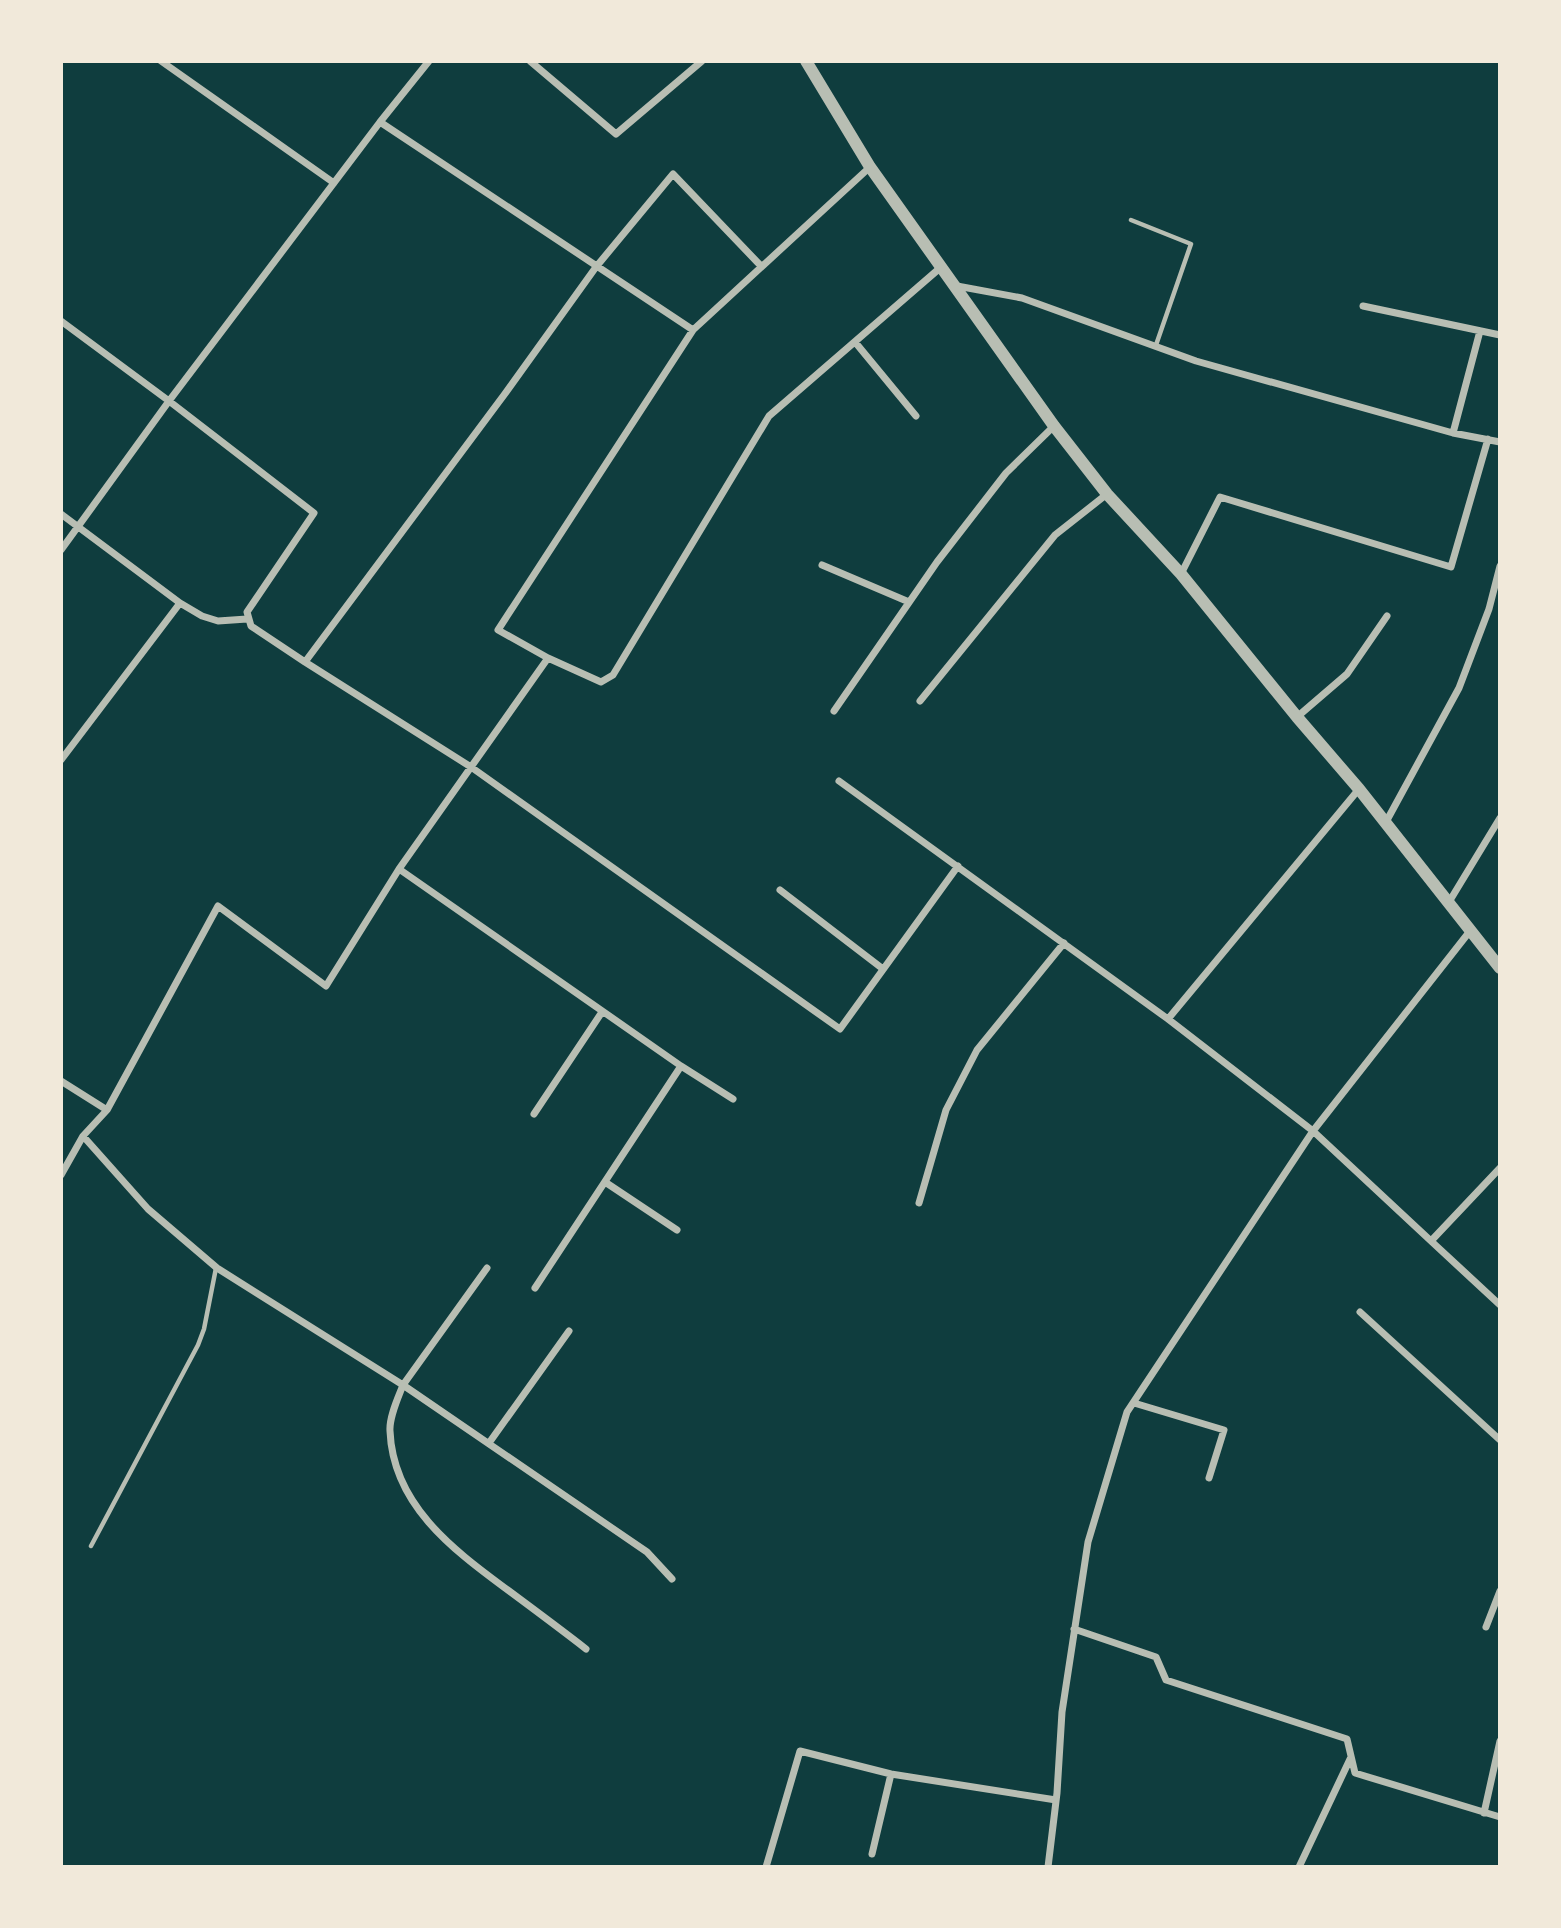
<svg xmlns="http://www.w3.org/2000/svg" width="1561" height="1928" font-family="'Exo 2',sans-serif">
<style>
.lines{fill:none;stroke-linecap:round;stroke-linejoin:round}
.service{stroke:#b8beb3;stroke-width:4.5}
.minor{stroke:#b8beb3;stroke-width:7}
.tertiary{stroke:#b8beb3;stroke-width:12}
</style>
<rect width="100%" height="100%" fill="#0f3d3e"/>
<g class="lines">
<path class="service" d="M 1131,220 L 1191,244 L 1156,345
M 91,1546 L 198,1345 L 204,1329 L 216,1268"/>
<path class="minor" d="M 161,61 L 334,183
M 530,61 L 616,134 L 702,61
M 380,122 L 693,330
M 761,266 L 673,174 L 596,267 L 504,395 L 305,662 L 471,767 L 840,1029 L 958,866
M 957,286 L 1022,298 L 1196,361 L 1453,433 L 1500,442
M 1363,306 L 1500,335
M 61,321 L 169,401 L 314,513 L 247,612 L 251,626 L 305,662
M 855,342 L 916,416
M 1453,433 L 1480,331
M 61,514 L 180,603 L 202,616 L 218,621 L 247,619
M 61,550 L 169,401 L 380,122 L 429,61
M 822,565 L 909,602
M 1181,574 L 1220,497 L 1451,567 L 1488,439
M 548,658 L 498,630 L 693,330 L 870,167
M 920,701 L 1055,535 L 1107,494
M 834,711 L 937,562 L 1006,473 L 1054,426
M 1297,717 L 1347,674 L 1387,616
M 61,760 L 180,603
M 839,781 L 1168,1019 L 1313,1131 L 1431,1241 L 1500,1168
M 1386,822 L 1459,688 L 1489,609 L 1500,566
M 399,869 L 681,1066 L 733,1099
M 780,890 L 883,969
M 1449,902 L 1500,818
M 1168,1019 L 1359,789
M 61,1081 L 107,1110 L 218,906 L 326,986 L 399,869 L 548,658 L 601,682 L 613,675 L 769,416 L 940,268
M 534,1114 L 602,1012
M 83,1136 L 148,1209 L 217,1268 L 403,1385 C 398,1398 389,1417 390,1431 C 393,1504 451,1548 505,1588 C 532,1608 559,1628 586,1649
M 61,1175 L 83,1136 L 107,1110
M 605,1182 L 677,1230
M 919,1203 L 946,1110 L 977,1050 L 1064,943
M 1431,1241 L 1500,1305
M 487,1268 L 403,1385 L 647,1552 L 672,1579
M 535,1288 L 681,1066
M 1360,1312 L 1500,1440
M 1134,1403 L 1224,1430 L 1209,1478
M 489,1443 L 569,1331
M 1486,1627 L 1500,1591
M 1074,1629 L 1156,1657 L 1166,1680 L 1347,1739 L 1355,1773 L 1500,1817
M 1484,1813 L 1500,1741
M 872,1854 L 891,1774
M 766,1867 L 800,1751 L 891,1774 L 1056,1800
M 1048,1867 L 1057,1793 L 1062,1712 L 1088,1542 L 1127,1412 L 1313,1131 L 1470,931
M 1299,1867 L 1351,1757"/>
<path class="tertiary" d="M 806,61 L 870,167 L 1054,426 L 1107,494 L 1181,574 L 1297,717 L 1359,789 L 1500,968"/>
</g>
<rect width="1561" height="1928" fill="none" stroke="#f1e9da" stroke-width="126"/>
</svg>
